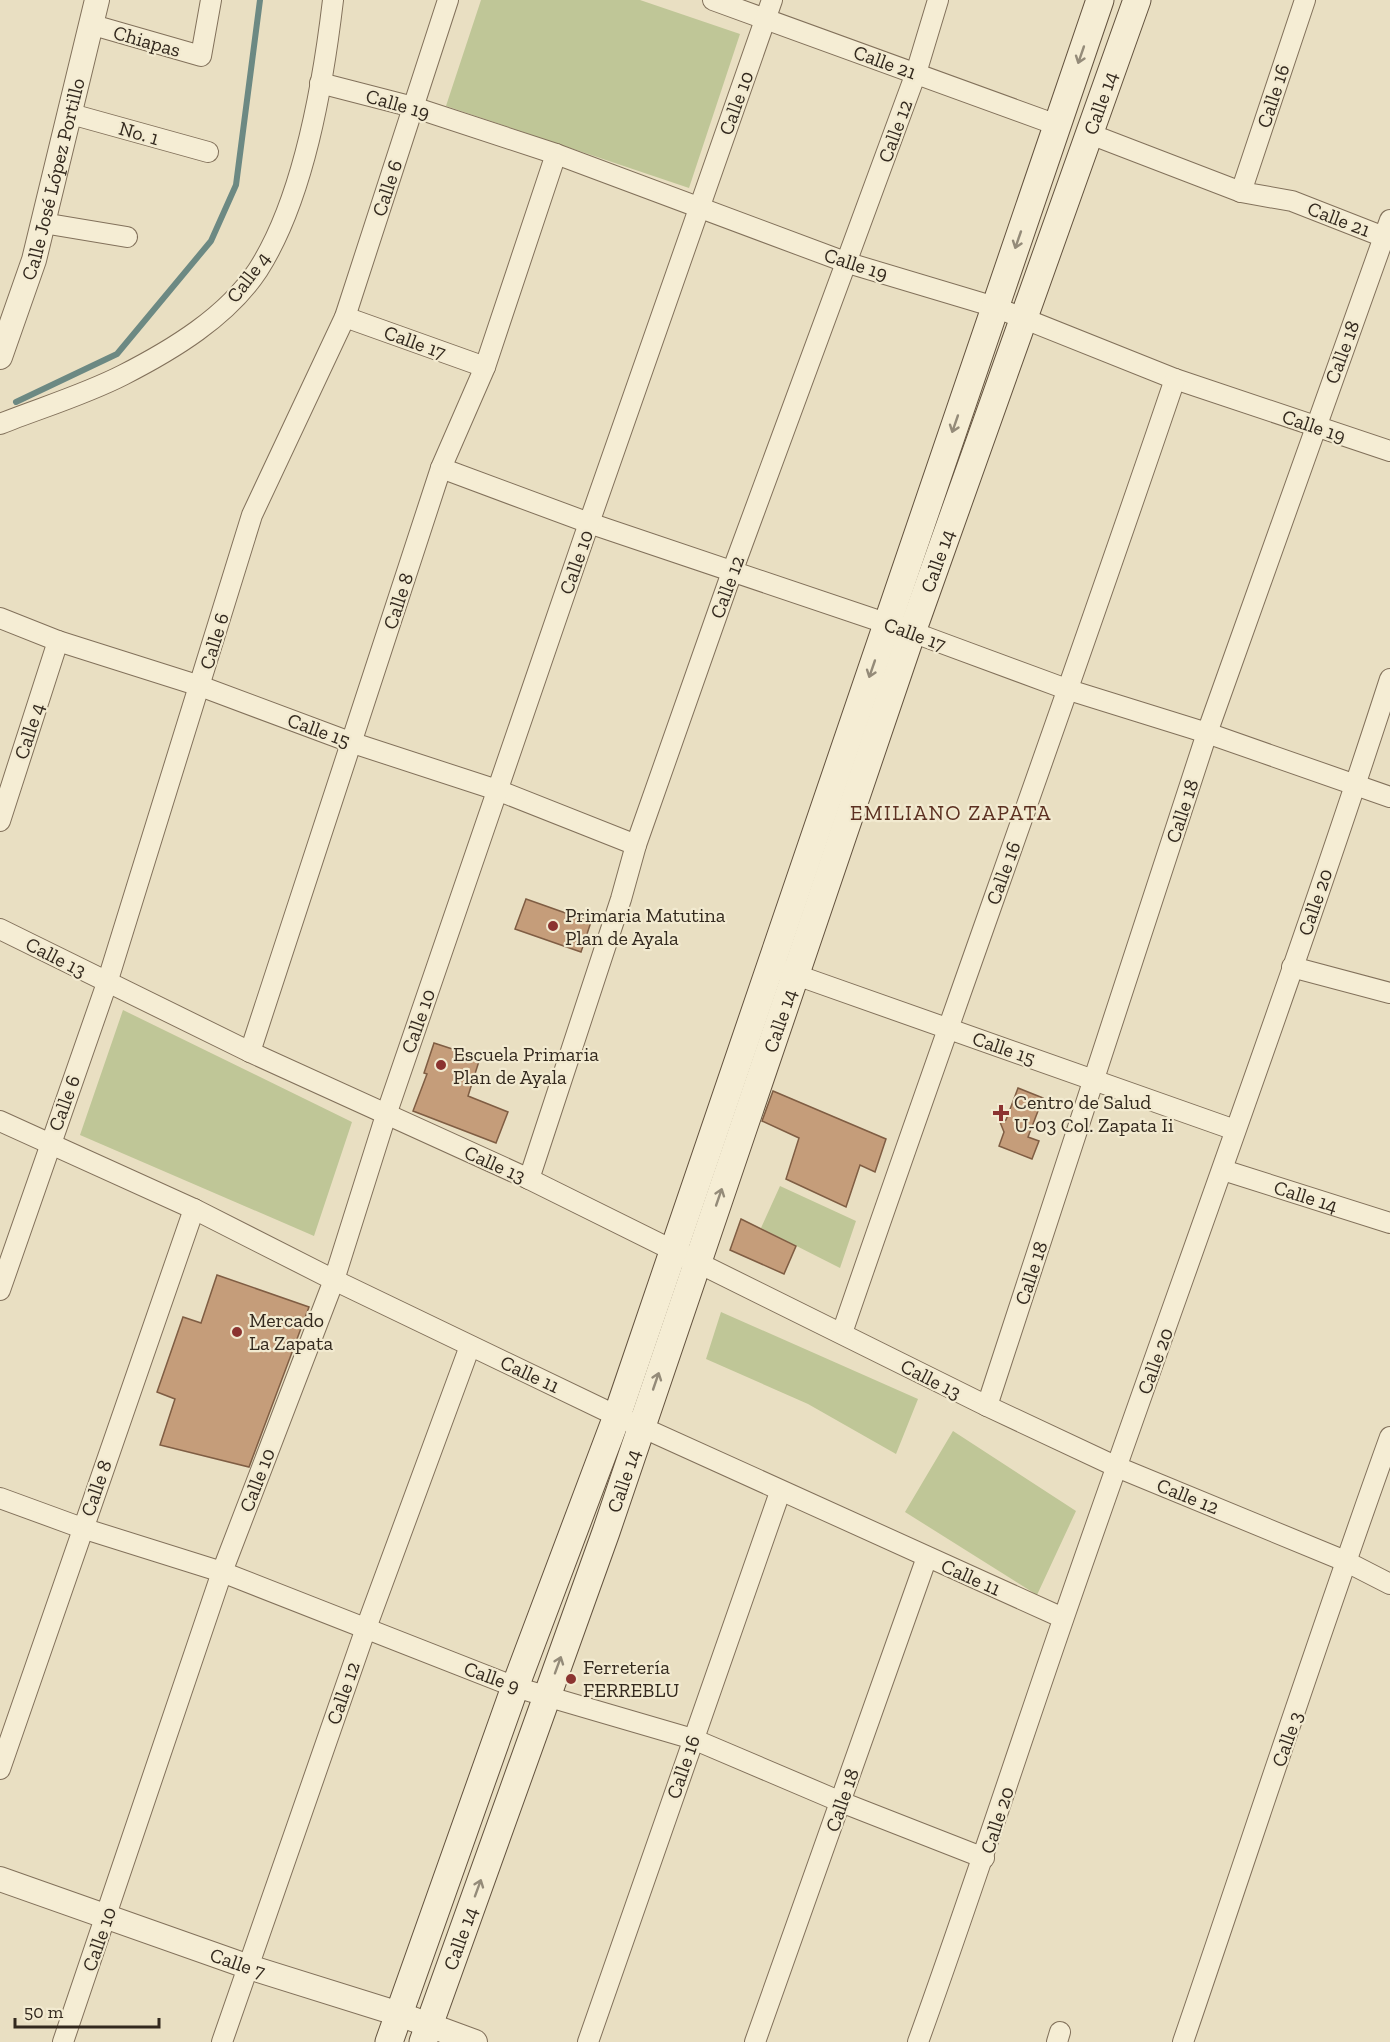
<svg xmlns="http://www.w3.org/2000/svg" width="1390" height="2042" font-family="'Zilla Slab',serif">
<style>
.green{fill:#bfc697}
.lines{fill:none;stroke-linecap:round;stroke-linejoin:round}
.stream{stroke:#6c8983;stroke-width:6}
.building{fill:#c59d7a;stroke:#7f5d43;stroke-width:1.5}
.minor-casing{stroke:#82715b;stroke-width:22}
.tertiary-casing{stroke:#82715b;stroke-width:26}
.secondary-casing{stroke:#63523e;stroke-width:29}
.minor{stroke:#f5edd4;stroke-width:20}
.tertiary{stroke:#f5edd4;stroke-width:24}
.secondary{stroke:#f5edd4;stroke-width:27}
.oneway{stroke:#948b79}
.poi-dot{fill:#8b3330;stroke:#f2ead0;stroke-width:2}
.labels{text-anchor:middle;stroke-width:4.5;stroke-linejoin:round;paint-order:stroke}
.street-label{font-size:20px;fill:#33291e;stroke:#f2ead0}
.poi-label{font-size:20px;fill:#33291e;stroke:#f2ead0;text-anchor:start}
.neighbourhood-label{font-size:21px;letter-spacing:1.5px;fill:#5b3021;stroke:#f2ead0}
</style>
<rect width="100%" height="100%" fill="#e9dfc2"/>
<path class="green" d="M 481,0 L 640,0 L 740,34 L 689,188 L 446,106 Z
M 123,1010 L 352,1122 L 314,1236 L 80,1135 Z
M 780,1186 L 856,1221 L 840,1268 L 761,1228 Z
M 721,1312 L 918,1399 L 896,1454 L 808,1404 L 706,1359 Z
M 953,1431 L 1076,1511 L 1037,1595 L 905,1512 Z"/>
<g class="lines">
<path class="stream" d="M 16,402 L 117,354 L 211,241 L 236,185 L 260,0"/>
</g>
<path class="building" d="M 526,899 L 591,922 L 581,952 L 515,929 Z
M 434,1043 L 480,1058 L 468,1096 L 508,1112 L 496,1143 L 413,1111 L 427,1074 L 424,1073 Z
M 1018,1088 L 1043,1098 L 1028,1137 L 1039,1141 L 1032,1159 L 999,1146 L 1004,1132 L 1000,1122 L 1006,1120 Z
M 773,1091 L 886,1139 L 875,1172 L 860,1165 L 846,1207 L 786,1179 L 799,1138 L 762,1121 Z
M 741,1219 L 796,1246 L 784,1274 L 730,1250 Z
M 217,1275 L 309,1307 L 249,1467 L 160,1445 L 175,1399 L 157,1392 L 183,1317 L 201,1323 Z"/>
<g class="lines">
<g class="minor-casing">
<g id="minor">
<path d="M 713,0 L 1057,125"/>
<path d="M 93,25 L 201,56 L 211,0"/>
<path d="M 320,83 L 413,107 L 556,154 L 848,263 L 995,307 L 1175,379 L 1390,451"/>
<path d="M 71,114 L 208,152"/>
<path d="M 1090,134 L 1241,192 L 1292,201 L 1384,237"/>
<path d="M 1241,192 L 1305,0"/>
<path d="M 43,223 L 127,237"/>
<path d="M 345,317 L 485,367"/>
<path d="M 0,424 C 40,408 84,395 123,375 C 172,350 227,317 258,270 C 304,198 323,85 333,0"/>
<path d="M 441,468 L 589,523 L 912,632 L 1069,690 L 1207,733 L 1390,797"/>
<path d="M 0,618 L 58,641 L 200,686 L 350,742 L 497,790 L 636,845"/>
<path d="M 0,821 L 58,641"/>
<path d="M 0,929 L 250,1052 L 529,1179 L 987,1406 L 1117,1467 L 1345,1561 L 1390,1584"/>
<path d="M 1292,967 L 1390,993"/>
<path d="M 785,971 L 1235,1130"/>
<path d="M 250,1052 L 441,468 L 485,367 L 556,154"/>
<path d="M 0,1121 L 194,1209 L 334,1280 L 617,1416 L 1063,1618"/>
<path id="s1" d="M 1223,1170 L 1390,1223"/>
<path d="M 529,1179 L 621,899 L 636,845 L 732,572 L 916,73 L 938,0"/>
<path d="M 0,1290 L 107,983 L 252,515 L 345,317 L 448,0"/>
<path d="M 842,1333 C 951,1015 1067,698 1175,379"/>
<path d="M 987,1406 L 1207,733 L 1390,220"/>
<path d="M 0,1498 L 82,1528 L 222,1572 L 515,1687 L 693,1739 L 841,1802 L 984,1858"/>
<path d="M 0,1769 L 194,1209"/>
<path d="M 63,2042 L 222,1572 L 334,1280 L 386,1115 L 589,523 L 772,0"/>
<path d="M 222,2042 L 366,1628 L 470,1346"/>
<path d="M 588,2042 L 780,1492"/>
<path d="M 755,2042 L 927,1557"/>
<path d="M 918,2042 C 969,1901 1015,1759 1064,1617 C 1172,1304 1288,994 1390,679"/>
<path d="M 1057,2042 L 1060,2032"/>
<path d="M 1183,2042 C 1252,1840 1318,1637 1390,1437"/>
</g>
</g>
<g class="tertiary-casing">
<g id="tertiary">
<path id="s2" d="M 0,357 L 34,260 L 97,0"/>
<path id="s3" d="M 0,1879 L 249,1967 L 399,2014 L 475,2042"/>
</g>
</g>
<g class="secondary-casing">
<g id="secondary">
<path d="M 389,2042 L 515,1687 L 617,1416 L 1100,0"/>
<path id="s4" d="M 423,2042 L 606,1532 L 912,632 L 1137,0"/>
</g>
</g>
<use href="#minor" class="minor"/>
<use href="#tertiary" class="tertiary"/>
<use href="#secondary" class="secondary"/>
</g>
<defs><path id="oneway-shaft" d="M-6 0H5M1.5-3L5.5 0L1.5 3" fill="none" stroke-width="1.6" stroke-linecap="round" stroke-linejoin="round" transform="scale(1.5)"/></defs>
<g class="oneway">
<use href="#oneway-shaft" transform="translate(1081 55) rotate(109)"/>
<use href="#oneway-shaft" transform="translate(1018 240) rotate(109)"/>
<use href="#oneway-shaft" transform="translate(955 424) rotate(109)"/>
<use href="#oneway-shaft" transform="translate(872 669) rotate(109)"/>
<use href="#oneway-shaft" transform="translate(719 1197) rotate(-71)"/>
<use href="#oneway-shaft" transform="translate(656 1381) rotate(-71)"/>
<use href="#oneway-shaft" transform="translate(558 1665) rotate(-70)"/>
<use href="#oneway-shaft" transform="translate(478 1888) rotate(-70)"/>
</g>
<g class="poi-dot">
<circle cx="553" cy="926" r="6"/>
<circle cx="441" cy="1065" r="6"/>
<path d="M998 1104h6v6h6v6h-6v6h-6v-6h-6v-6h6z"/>
<circle cx="237" cy="1332" r="6"/>
<circle cx="571" cy="1679" r="6"/>
</g>
<g class="labels">
<g class="street-label">
<text transform="translate(147 41) rotate(16)" y="7">Chiapas</text>
<text transform="translate(885 62) rotate(20)" y="7">Calle 21</text>
<text transform="translate(1273 96) rotate(-72)" y="7">Calle 16</text>
<text transform="translate(736 103) rotate(-70)" y="7">Calle 10</text>
<text dy="7" stroke="none"><textPath href="#s4" startOffset="2054">Calle 14</textPath></text>
<text transform="translate(398 104) rotate(16)" y="7">Calle 19</text>
<text transform="translate(895 131) rotate(-70)" y="7">Calle 12</text>
<text transform="translate(139 133) rotate(16)" y="7">No. 1</text>
<text dy="7" stroke="none"><textPath href="#s2" startOffset="186">Calle José López Portillo</textPath></text>
<text transform="translate(387 188) rotate(-72)" y="7">Calle 6</text>
<text transform="translate(1339 219) rotate(21)" y="7">Calle 21</text>
<text transform="translate(856 264) rotate(18)" y="7">Calle 19</text>
<text transform="translate(248 277) rotate(-53)" y="7">Calle 4</text>
<text transform="translate(415 342) rotate(20)" y="7">Calle 17</text>
<text transform="translate(1342 352) rotate(-70)" y="7">Calle 18</text>
<text transform="translate(1314 426) rotate(19)" y="7">Calle 19</text>
<text dy="7" stroke="none"><textPath href="#s4" startOffset="1568">Calle 14</textPath></text>
<text transform="translate(576 562) rotate(-71)" y="7">Calle 10</text>
<text transform="translate(727 587) rotate(-70)" y="7">Calle 12</text>
<text transform="translate(398 601) rotate(-72)" y="7">Calle 8</text>
<text transform="translate(915 634) rotate(20)" y="7">Calle 17</text>
<text transform="translate(214 641) rotate(-73)" y="7">Calle 6</text>
<text transform="translate(319 730) rotate(20)" y="7">Calle 15</text>
<text transform="translate(29 731) rotate(-72)" y="7">Calle 4</text>
<text transform="translate(1182 811) rotate(-72)" y="7">Calle 18</text>
<text transform="translate(1003 873) rotate(-70)" y="7">Calle 16</text>
<text transform="translate(1315 902) rotate(-71)" y="7">Calle 20</text>
<text transform="translate(56 957) rotate(27)" y="7">Calle 13</text>
<text transform="translate(418 1021) rotate(-71)" y="7">Calle 10</text>
<text dy="7" stroke="none"><textPath href="#s4" startOffset="1082">Calle 14</textPath></text>
<text transform="translate(1004 1048) rotate(19)" y="7">Calle 15</text>
<text transform="translate(64 1103) rotate(-70)" y="7">Calle 6</text>
<text transform="translate(495 1164) rotate(24)" y="7">Calle 13</text>
<text dy="7" stroke="none"><textPath href="#s1" startOffset="87">Calle 14</textPath></text>
<text transform="translate(1031 1273) rotate(-72)" y="7">Calle 18</text>
<text transform="translate(1155 1361) rotate(-70)" y="7">Calle 20</text>
<text transform="translate(530 1374) rotate(25)" y="7">Calle 11</text>
<text transform="translate(931 1379) rotate(27)" y="7">Calle 13</text>
<text transform="translate(257 1480) rotate(-69)" y="7">Calle 10</text>
<text dy="7" stroke="none"><textPath href="#s4" startOffset="596">Calle 14</textPath></text>
<text transform="translate(96 1488) rotate(-71)" y="7">Calle 8</text>
<text transform="translate(1188 1496) rotate(22)" y="7">Calle 12</text>
<text transform="translate(971 1577) rotate(24)" y="7">Calle 11</text>
<text transform="translate(492 1677) rotate(20)" y="7">Calle 9</text>
<text transform="translate(343 1693) rotate(-71)" y="7">Calle 12</text>
<text transform="translate(1287 1739) rotate(-71)" y="7">Calle 3</text>
<text transform="translate(683 1767) rotate(-71)" y="7">Calle 16</text>
<text transform="translate(842 1800) rotate(-71)" y="7">Calle 18</text>
<text transform="translate(997 1820) rotate(-72)" y="7">Calle 20</text>
<text transform="translate(99 1939) rotate(-71)" y="7">Calle 10</text>
<text dy="7" stroke="none"><textPath href="#s4" startOffset="110">Calle 14</textPath></text>
<text dy="7" stroke="none"><textPath href="#s3" startOffset="252">Calle 7</textPath></text>
</g>
<g class="poi-label">
<text x="565" y="922">Primaria Matutina<tspan x="565" dy="23">Plan de Ayala</tspan></text>
<text x="453" y="1061">Escuela Primaria<tspan x="453" dy="23">Plan de Ayala</tspan></text>
<text x="1014" y="1109">Centro de Salud<tspan x="1014" dy="23">U-03 Col. Zapata Ii</tspan></text>
<text x="249" y="1327">Mercado<tspan x="249" dy="23">La Zapata</tspan></text>
<text x="583" y="1674">Ferretería<tspan x="583" dy="23">FERREBLU</tspan></text>
</g>
<g class="neighbourhood-label">
<text x="951" y="820">EMILIANO ZAPATA</text>
</g>
</g>
<path d="M15 2018v9h144v-9" fill="none" stroke="#33291e" stroke-width="3"/>
<text x="24" y="2018" font-size="18" fill="#33291e" stroke="#f2ead0" stroke-width="4.5" paint-order="stroke">50 m</text>
</svg>
